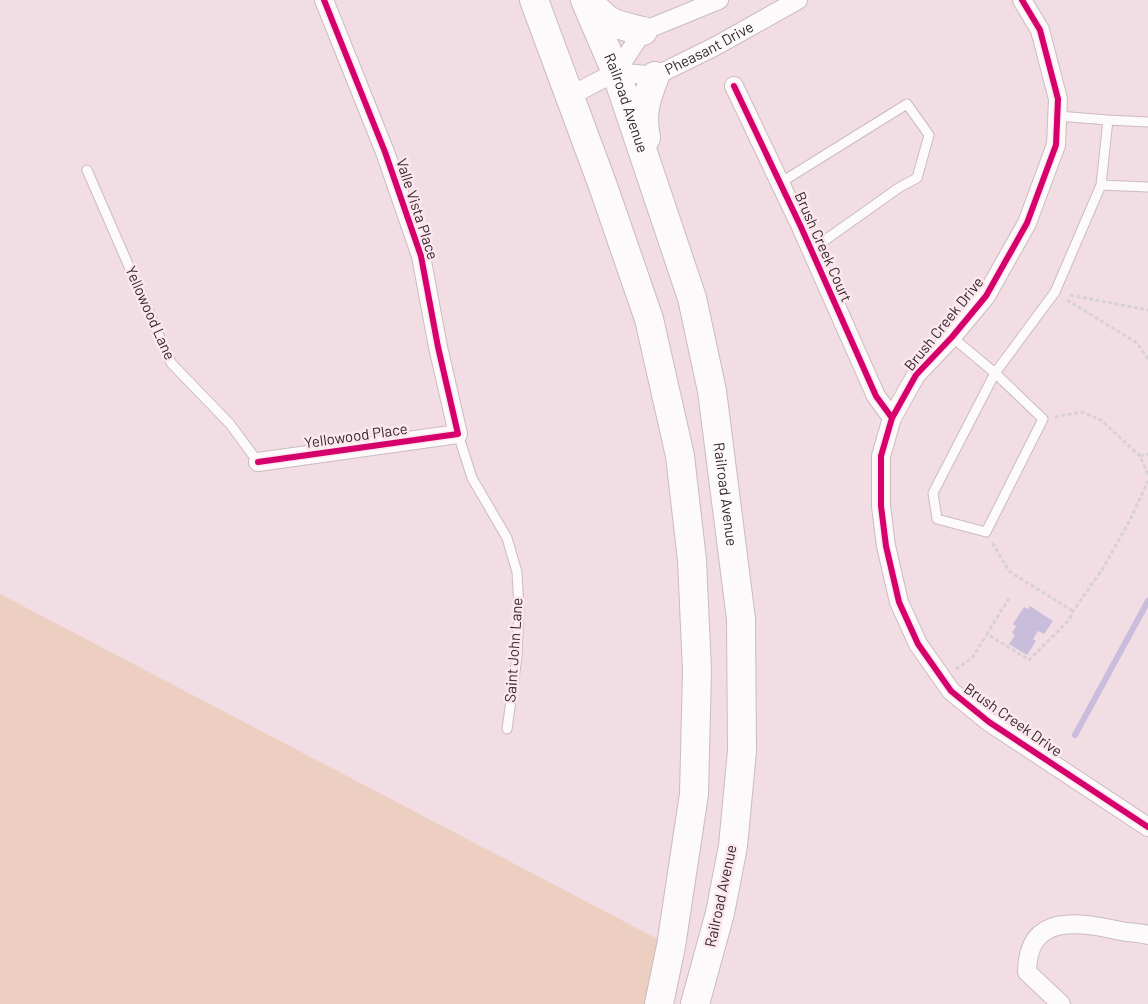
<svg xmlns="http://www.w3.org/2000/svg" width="1148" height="1004" font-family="Barlow,sans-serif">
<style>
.green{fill:#edcfc2}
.water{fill:#c9bddc}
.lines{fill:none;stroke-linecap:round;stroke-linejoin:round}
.stream{stroke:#c9bddc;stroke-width:6}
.lane-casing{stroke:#cbbbc0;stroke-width:11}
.street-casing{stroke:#cbbbc0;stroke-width:20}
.highway-casing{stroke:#cbbbc0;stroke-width:30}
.path{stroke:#d8d1d3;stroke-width:3;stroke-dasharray:4 2.5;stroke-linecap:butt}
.lane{stroke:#fdfafb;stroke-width:9}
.street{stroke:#fdfafb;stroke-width:18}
.highway{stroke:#fdfafb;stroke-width:28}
.cycleway-casing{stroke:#fde7ee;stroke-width:9}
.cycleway{stroke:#d6006c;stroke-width:6}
.labels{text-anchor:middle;stroke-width:5;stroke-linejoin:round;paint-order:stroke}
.street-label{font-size:15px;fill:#35272c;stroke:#fde7ee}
</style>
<rect width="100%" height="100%" fill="#f2dde4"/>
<path class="green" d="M 0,594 L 671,946 L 659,1004 L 0,1004 Z"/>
<path class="water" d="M 1030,606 L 1053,621 L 1044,634 L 1038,631 L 1033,639 L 1036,641 L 1027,655 L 1009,644 L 1015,635 L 1012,633 L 1016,626 L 1013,624 L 1024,607 L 1028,609 Z"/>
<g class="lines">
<path class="stream" d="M 1075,735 L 1148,601"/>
<g class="lane-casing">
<path id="lane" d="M 1108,120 L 1148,122
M 87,170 L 171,363 L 230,424 L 258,462
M 780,183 L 907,104 L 929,135 L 917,178 L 900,187 L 811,250
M 1101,185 L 1148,187
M 952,337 L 995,373 L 1043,419 L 986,532 L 937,519 L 933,493 L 995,373 L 1055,292 L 1101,185 L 1108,120 L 1058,116
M 458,434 L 472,478 L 507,538 L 517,572 L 519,609 L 517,657 L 507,729"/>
</g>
<g class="street-casing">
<g id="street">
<path d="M 1022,0 L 1040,30 L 1058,99 L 1056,145 L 1027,223 L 986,296 L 952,337 L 916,375 L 892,418 L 881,456 L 881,506 L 886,546 L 899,602 L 918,644 L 951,691 L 989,722 L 1148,827"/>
<path id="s1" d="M 616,72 L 655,76 L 714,47 L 798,0"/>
<path d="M 734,86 L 801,227 L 876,396 L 892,418"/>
<path d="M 570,96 L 616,72 L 643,31 L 719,0"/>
<path d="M 258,462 L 458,434 L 438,347 L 421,256 L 385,152 L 324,0"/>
<path d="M 1061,1004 L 1027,972 C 1028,912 1079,922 1121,931 C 1130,933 1139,932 1148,935"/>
</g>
</g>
<g class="highway-casing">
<g id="highway">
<path d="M 534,0 L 603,186 L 649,319 L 680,456 L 692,560 L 697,671 L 694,794 L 671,946 L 659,1004"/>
<path id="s2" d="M 585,0 L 616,72 L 692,298 L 712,391 L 741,619 L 742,751 L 733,846 L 720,913 L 695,1004"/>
<path d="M 588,0 C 609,25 613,24 643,31"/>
<path d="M 646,138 C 641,113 646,99 655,76"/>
</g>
</g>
<path class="path" d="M 1070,295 L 1148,310
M 1067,300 L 1137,343 L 1148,359
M 1055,417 L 1082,412 L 1101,420 L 1140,456 L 1148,475
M 1140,456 L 1148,454
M 992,543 L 1010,572 L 1073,611
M 1009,598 L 987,634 L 1029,660 L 1069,620 L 1073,611 L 1102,570 L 1130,520 L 1148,481
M 956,669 L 972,658 L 987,634"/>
<use href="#lane" class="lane"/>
<use href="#street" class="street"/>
<use href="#highway" class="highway"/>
<g class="cycleway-casing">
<path id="cycleway" d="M 1022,0 L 1040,30 L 1058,99 L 1056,145 L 1027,223 L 986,296 L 952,337 L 916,375 L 892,418 L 881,456 L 881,506 L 886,546 L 899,602 L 918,644 L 951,691 L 989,722 L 1148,827
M 734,86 L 801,227 L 876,396 L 892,418
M 258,462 L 458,434 L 438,347 L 421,256 L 385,152 L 324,0"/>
</g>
<use href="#cycleway" class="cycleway"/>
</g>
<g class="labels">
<g class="street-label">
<text dy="5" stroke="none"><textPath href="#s1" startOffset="100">Pheasant Drive</textPath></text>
<text dy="5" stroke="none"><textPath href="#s2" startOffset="111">Railroad Avenue</textPath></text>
<text transform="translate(417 209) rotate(72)" y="5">Valle Vista Place</text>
<text transform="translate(823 247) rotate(66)" y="5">Brush Creek Court</text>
<text transform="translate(150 313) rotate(66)" y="5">Yellowood Lane</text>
<text transform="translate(944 324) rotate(-51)" y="5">Brush Creek Drive</text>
<text transform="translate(356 436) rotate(-8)" y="5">Yellowood Place</text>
<text dy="5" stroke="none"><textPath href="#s2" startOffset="516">Railroad Avenue</textPath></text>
<text transform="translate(514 650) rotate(-86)" y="5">Saint John Lane</text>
<text transform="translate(1013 720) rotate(35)" y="5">Brush Creek Drive</text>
<text transform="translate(721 896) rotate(-78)" y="5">Railroad Avenue</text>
</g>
</g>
</svg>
